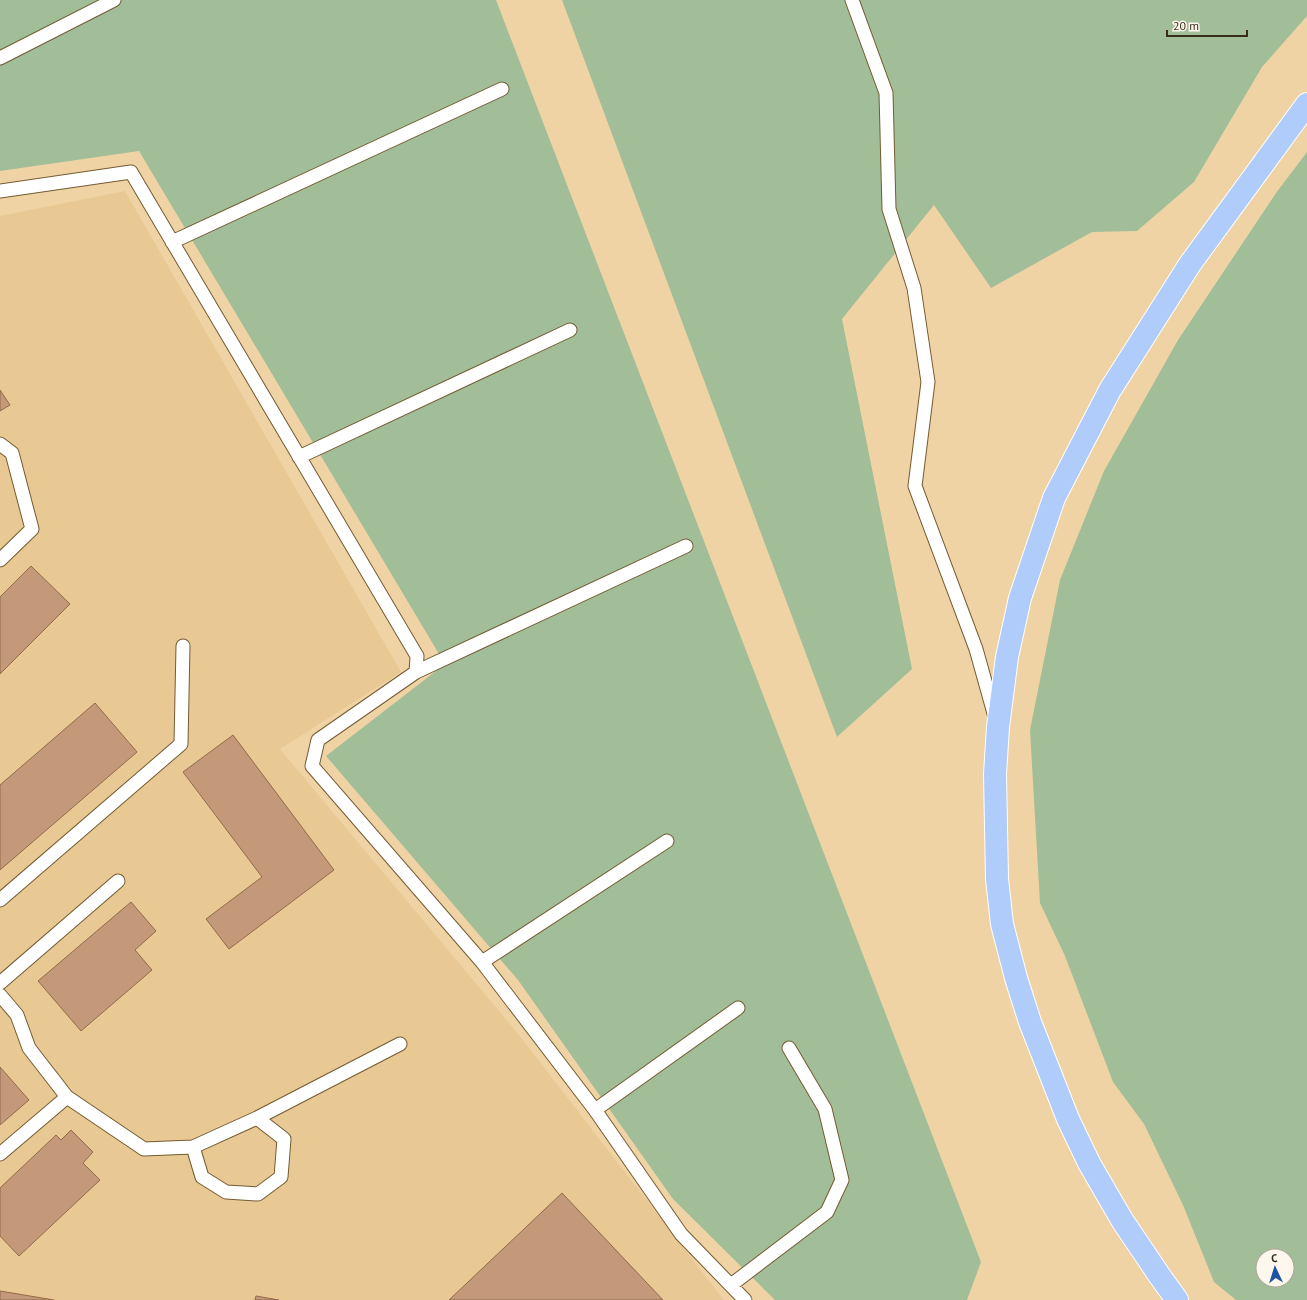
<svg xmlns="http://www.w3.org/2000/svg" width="1307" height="1300" font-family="'PT Sans',sans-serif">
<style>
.built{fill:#e8c994}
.green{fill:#a1be99;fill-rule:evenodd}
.building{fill:#c39979;stroke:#916a4b}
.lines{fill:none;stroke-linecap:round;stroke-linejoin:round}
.lane-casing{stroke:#745b31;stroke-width:15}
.primary-casing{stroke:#fff;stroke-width:24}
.lane{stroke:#fff;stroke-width:13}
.primary{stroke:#afccfb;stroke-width:22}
</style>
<rect width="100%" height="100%" fill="#f0d3a5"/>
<path class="built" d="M 125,191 L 401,672 L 280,749 L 519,1035 L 724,1300 L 0,1300 L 0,216 Z"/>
<path class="green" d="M 0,0 L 496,0 L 981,1262 L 967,1300 L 775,1300 L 673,1199 L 518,980 L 326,756 L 445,664 L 139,151 L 0,171 Z
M 562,0 L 1307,0 L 1307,16 L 1262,67 L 1194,182 L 1137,231 L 1092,232 L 991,288 L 934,205 L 842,319 L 912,669 L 837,737 Z
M 1307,152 L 1307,1300 L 1236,1300 L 1214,1282 L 1183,1205 L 1144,1124 L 1113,1082 L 1065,956 L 1040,903 L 1030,730 L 1060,580 L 1104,471 L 1178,340 L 1276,193 ZM 1263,1256 L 1287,1256 L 1287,1280 L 1263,1280 Z"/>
<path class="building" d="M 0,390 L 10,405 L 0,411 Z
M 31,566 L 70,604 L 0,674 L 0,597 Z
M 95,703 L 137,752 L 0,870 L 0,785 Z
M 233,735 L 334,870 L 229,949 L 206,919 L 262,877 L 183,772 Z
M 131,902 L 156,931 L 135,950 L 152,970 L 81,1031 L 38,981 Z
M 0,1067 L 29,1100 L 0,1125 Z
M 71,1130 L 93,1152 L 83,1163 L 100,1180 L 19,1256 L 0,1236 L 0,1188 L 56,1135 L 61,1140 Z
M 562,1193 L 663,1300 L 449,1300 Z
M 0,1291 L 54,1300 L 0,1300 Z
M 256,1296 L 279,1300 L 255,1300 Z"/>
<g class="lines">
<g class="lane-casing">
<path id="lane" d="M 852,0 L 886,93 L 889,209 L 914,288 L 928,382 L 915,486 L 976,649 L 995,717
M 0,58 L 114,0
M 0,191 L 131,172 L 417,656 L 416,672 L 318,740 L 312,766 L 482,962 L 595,1110 L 681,1234 L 745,1300
M 172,242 L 502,89
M 0,444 L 12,453 L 32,529 L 0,560
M 299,457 L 570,330
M 416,672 L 686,546
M 0,900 L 181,744 L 183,646
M 482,962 L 667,841
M 0,983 L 118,881
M 0,995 L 17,1015 L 29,1048 L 67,1097 L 0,1154
M 67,1097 L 144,1149 L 193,1147 L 257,1118 L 400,1044
M 595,1110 L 738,1008
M 193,1147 L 202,1177 L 226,1192 L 258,1194 L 281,1177 L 284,1139 L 257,1118
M 731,1285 L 827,1212 L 842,1180 L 825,1109 L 789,1048"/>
</g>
<g class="primary-casing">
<path id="primary" d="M 1177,1300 L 1159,1275 L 1122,1220 L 1089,1163 L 1068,1119 L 1030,1022 L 1016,978 L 1002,924 L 997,879 L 995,774 L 998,727 L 1007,657 L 1020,598 L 1054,498 L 1110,390 L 1190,264 L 1307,104"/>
</g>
<use href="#lane" class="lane"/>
<use href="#primary" class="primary"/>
</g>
<g transform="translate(1275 1268) rotate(356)"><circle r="19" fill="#fdf7ee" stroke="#aea699"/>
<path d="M0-3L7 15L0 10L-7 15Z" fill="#1d52a4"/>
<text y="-6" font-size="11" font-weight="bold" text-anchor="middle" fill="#382c1a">С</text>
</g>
<path d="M1167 30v6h80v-6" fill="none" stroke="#382c1a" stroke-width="2"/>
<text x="1173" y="30" font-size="12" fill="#382c1a" stroke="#fdf7ee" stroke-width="3" paint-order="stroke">20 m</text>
</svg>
